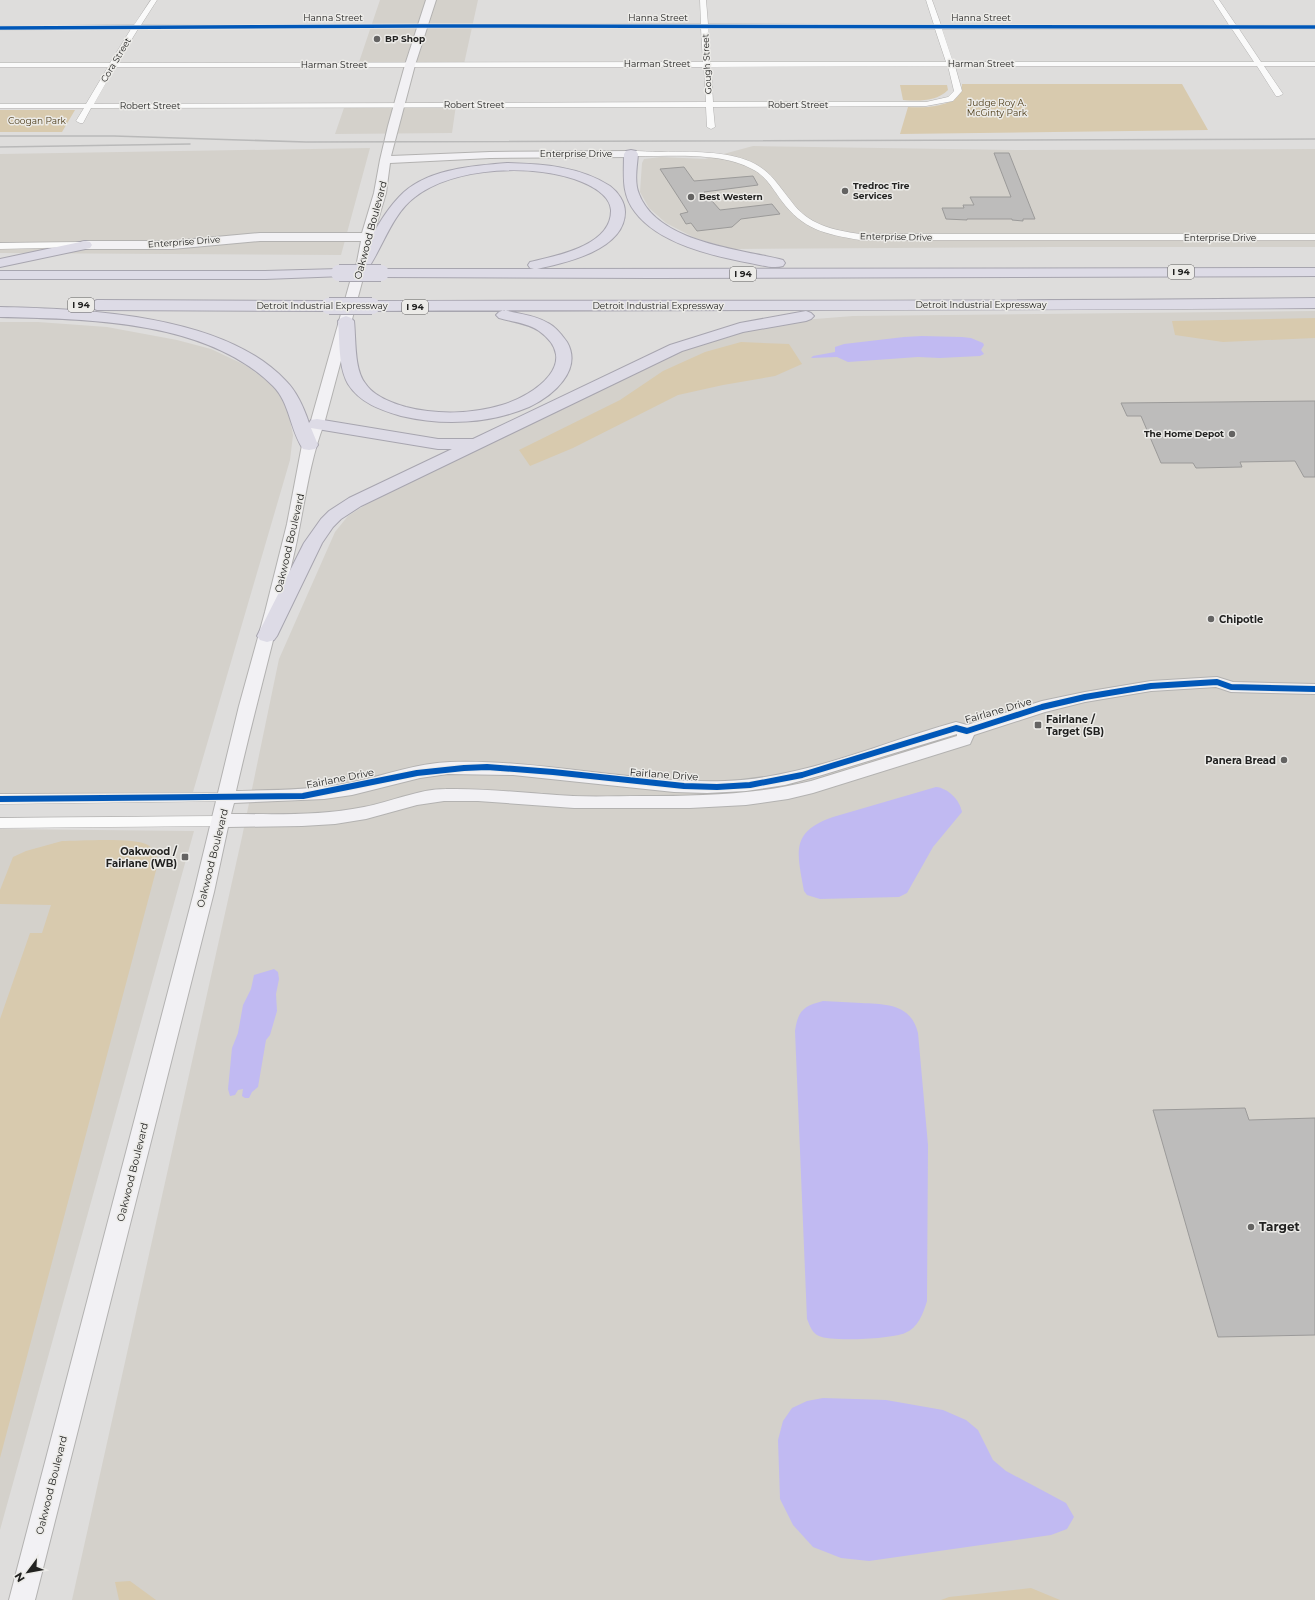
<svg xmlns="http://www.w3.org/2000/svg" width="1315" height="1600" font-family="Montserrat,sans-serif">
<style>
.built{fill:#d4d1cb}
.green{fill:#d8caae}
.water{fill:#c1baf2}
.building{fill:#bdbcbb;stroke:#9b9a99}
.lines{fill:none;stroke-linecap:round;stroke-linejoin:round}
.street-casing{stroke:#b3b2b1;stroke-width:1}
.secondary-casing{stroke:#b3b2b1;stroke-width:2}
.highway-casing{stroke:#a7a5af;stroke-width:2}
.street{fill:#fafafa;fill-rule:evenodd}
.secondary{fill:#f2f1f4;fill-rule:evenodd}
.highway{fill:#dddbe6;fill-rule:evenodd}
.rail{stroke:#b9b9b9;stroke-width:1.5}
.highway-bridge-casing{stroke:#a7a5af;stroke-width:18;stroke-linecap:butt}
.highway-bridge{stroke:#dddbe6;stroke-width:16}
.cycleway-far1-casing{stroke:#ecebe8;stroke-width:5}
.cycleway-casing{stroke:#ecebe8;stroke-width:8}
.cycleway-far1{stroke:#0057b8;stroke-width:3.5}
.cycleway{stroke:#0057b8;stroke-width:6}
.poi-dot{fill:#646362;stroke:#ecebe8;stroke-width:1.5}
.labels{text-anchor:middle;stroke-width:3;stroke-linejoin:round;paint-order:stroke}
.far-street-label{font-size:9px;fill:#222221;stroke:#ecebe8}
.far-poi-label{font-size:9px;font-weight:bold;fill:#222221;stroke:#ecebe8;text-anchor:start}
.far-park-label{font-size:9px;fill:#4b3a16;stroke:#ecebe8}
.shield{fill:#ecebe8;stroke:#5f5e5d;stroke-width:1}
.shield-label{font-size:9px;font-weight:bold;fill:#222221}
.street-label{font-size:10px;fill:#222221;stroke:#ecebe8}
.poi-label{font-size:10px;font-weight:bold;fill:#222221;stroke:#ecebe8;text-anchor:start}
.near-poi-label{font-size:12px;font-weight:bold;fill:#222221;stroke:#ecebe8;text-anchor:start}
</style>
<rect width="100%" height="100%" fill="#dedddc"/>
<path class="built" d="M 380,0 L 478,0 L 464,64 L 358,65 Z
M 345,105 L 456,105 L 452,133 L 335,134 Z
M 753,146 L 1015,150 L 1315,149 L 1315,247 L 1052,247 L 732,249 L 695,238 L 666,223 L 649,208 L 640,192 L 642,163 L 644,159 L 661,157 L 705,159 Z
M 370,148 L 341,255 L 0,253 L 0,154 Z
M 1315,311 L 1315,1600 L 72,1600 L 242,837 L 279,659 L 335,532 L 348,516 L 376,498 L 678,353 L 709,341 L 745,331 L 815,319 L 853,316 Z
M 0,322 L 38,322 L 107,327 L 177,340 L 211,349 L 245,365 L 273,385 L 288,410 L 293,435 L 290,460 L 193,792 L 0,794 Z
M 0,829 L 194,831 L 0,1530 Z"/>
<path class="green" d="M 962,84 L 1182,84 L 1208,130 L 900,134 L 908,107 C 925,108 963,107 962,84 Z
M 900,85 L 947,85 L 948,90 C 936,102 918,101 903,100 Z
M 0,110 L 75,110 L 62,132 L 0,132 Z
M 1315,318 L 1315,338 L 1223,342 L 1175,335 L 1172,321 Z
M 741,342 L 789,344 L 802,364 L 775,376 L 723,385 L 678,395 L 573,448 L 530,466 L 519,450 L 620,400 L 663,371 L 705,352 Z
M 62,841 C 79,841 135,837 148,845 C 155,850 157,855 158,863 L 0,1458 L 0,1019 L 30,933 L 42,933 L 51,905 L 0,904 L 0,890 L 13,857 L 26,851 Z
M 130,1581 L 156,1600 L 119,1600 L 115,1582 Z
M 1031,1588 L 1060,1600 L 941,1600 L 949,1597 Z"/>
<path class="water" d="M 922,336 L 962,337 L 971,338 L 983,343 L 984,345 L 981,350 L 984,354 L 980,356 L 940,358 L 918,357 L 848,362 L 837,357 L 811,358 L 813,356 L 835,352 L 835,347 L 844,344 L 904,337 Z
M 936,787 C 948,788 960,800 962,812 L 933,847 L 907,893 L 899,897 L 820,899 L 807,895 L 804,891 C 797,852 790,832 833,817 Z
M 274,969 L 278,972 L 279,979 L 276,994 L 277,1011 L 270,1035 L 266,1040 L 258,1087 L 252,1092 L 249,1098 L 245,1098 L 242,1096 L 243,1089 L 238,1090 L 235,1095 L 230,1096 L 228,1089 L 232,1048 L 238,1033 L 243,1005 L 251,989 L 254,975 Z
M 823,1001 C 836,1002 848,1002 861,1003 C 886,1004 911,1004 918,1033 L 928,1145 L 927,1301 C 923,1314 918,1328 905,1333 C 892,1339 831,1342 819,1336 C 812,1333 810,1326 807,1319 L 795,1031 C 798,1010 804,1006 823,1001 Z
M 823,1398 L 886,1400 L 943,1410 L 966,1420 L 978,1430 L 993,1460 L 1006,1471 L 1066,1503 L 1074,1517 L 1067,1529 L 1051,1535 L 869,1561 L 841,1558 L 813,1547 L 793,1525 L 780,1499 L 778,1440 L 783,1421 L 792,1408 L 807,1401 Z"/>
<path class="building" d="M 994,153 L 1009,153 L 1035,219 L 1023,219 L 1023,221 L 1012,220 L 1012,219 L 967,219 L 967,220 L 946,219 L 942,208 L 964,208 L 963,205 L 974,205 L 970,197 L 1011,197 Z
M 684,167 L 694,181 L 753,176 L 758,185 L 704,192 L 720,210 L 772,204 L 780,214 L 741,219 L 732,227 L 697,231 L 691,223 L 686,224 L 680,214 L 688,212 L 660,169 Z
M 1315,401 L 1315,477 L 1304,477 L 1295,461 L 1240,462 L 1242,467 L 1196,468 L 1193,463 L 1161,463 L 1141,416 L 1127,416 L 1121,403 Z
M 1245,1108 L 1249,1120 L 1315,1118 L 1315,1335 L 1218,1337 L 1153,1110 Z"/>
<g class="lines">
<g class="street-casing">
<path id="street" d="M 151,0 L 157,0 L 141,25 L 701,24 L 700,0 L 706,0 L 708,24 L 934,25 L 926,0 L 932,0 L 941,25 L 1229,25 L 1213,0 L 1219,0 L 1236,25 L 1315,25 L 1315,29 L 1239,29 L 1261,62 L 1315,62 L 1315,66 L 1264,66 L 1283,94 L 1279,96 L 1276,96 L 1257,66 L 955,66 L 962,91 L 953,101 L 926,106 L 713,107 L 715,127 L 711,129 L 707,127 L 706,107 L 91,108 L 83,123 L 80,123 L 76,121 L 84,108 L 0,108 L 0,104 L 86,104 L 108,67 L 0,67 L 0,63 L 110,63 L 131,29 L 0,30 L 0,26 L 134,25 ZM 422,28 L 701,28 L 703,62 L 117,63 L 138,29 ZM 708,28 L 935,29 L 946,62 L 710,62 ZM 942,29 L 1232,29 L 1254,62 L 953,62 ZM 948,66 L 954,91 L 948,97 L 926,102 L 713,102 L 711,67 ZM 115,67 L 704,67 L 706,102 L 94,104 Z
M 628,152 C 637,150 647,152 656,152 C 687,152 737,149 763,169 C 774,177 782,190 791,201 C 808,225 833,230 860,234 L 1315,234 L 1315,240 L 860,240 C 825,234 803,230 781,200 C 773,189 765,175 752,169 C 719,151 668,157 631,156 L 628,156 Z
M 81,242 L 85,245 L 84,247 L 0,249 L 0,243 Z
M 227,793 L 232,794 L 233,797 L 232,800 L 227,801 L 0,804 L 0,794 Z
M 220,816 L 225,818 L 227,821 L 225,824 L 220,826 L 0,828 L 0,818 Z"/>
</g>
<g class="secondary-casing">
<path id="secondary" d="M 426,0 L 436,0 L 415,65 L 391,156 L 490,152 L 631,151 L 636,154 L 631,157 L 490,158 L 390,163 L 386,193 L 373,237 L 368,267 L 362,282 L 324,424 C 308,465 304,511 294,554 C 276,633 254,711 236,791 C 274,790 312,790 350,783 C 383,776 416,763 450,762 C 543,759 633,784 725,781 C 805,778 880,743 956,722 L 967,725 L 1042,701 L 1085,692 L 1151,681 L 1217,677 L 1233,682 L 1315,684 L 1315,694 L 1231,692 L 1216,687 L 1151,691 L 1085,702 L 1045,712 L 974,735 L 970,744 L 813,793 L 788,799 L 746,805 L 690,808 L 574,808 L 478,801 L 444,801 L 417,805 L 366,819 L 335,824 L 302,826 L 228,827 L 214,892 L 35,1600 L 9,1600 L 194,892 L 239,706 L 265,612 L 287,524 L 302,445 L 310,424 L 350,282 L 356,267 L 361,241 L 260,241 L 172,249 L 85,249 L 81,248 L 79,245 L 81,242 L 85,241 L 172,241 L 260,233 L 362,233 L 374,193 L 380,160 L 388,126 L 405,65 ZM 957,734 L 957,736 L 811,781 C 755,795 699,796 643,796 C 619,796 596,797 573,796 C 531,794 489,788 446,789 C 418,789 391,802 364,807 C 320,816 275,814 231,814 L 234,803 L 324,799 L 352,795 L 420,778 L 448,774 L 513,775 L 674,792 L 707,793 L 746,791 L 785,785 L 822,775 Z"/>
</g>
<g class="highway-casing">
<path id="highway" d="M 631,150 L 636,151 L 638,154 C 637,167 634,182 639,194 C 658,243 740,249 783,260 L 785,263 L 783,266 C 773,269 761,265 750,263 C 713,256 659,244 635,212 C 621,194 624,176 624,154 L 626,151 Z
M 507,163 C 542,164 579,166 610,186 C 618,192 625,202 625,212 C 625,250 565,263 537,269 L 1315,268 L 1315,276 L 653,278 L 381,277 L 376,276 L 374,273 L 376,270 L 381,269 L 534,269 L 530,268 L 528,265 L 530,262 C 555,256 612,246 611,210 C 610,196 594,187 582,182 C 537,163 455,166 415,197 C 392,214 383,247 367,270 L 362,271 L 357,270 L 355,267 C 368,244 380,217 399,197 C 425,169 471,166 507,163 Z
M 85,241 L 90,242 L 92,245 L 90,248 L 0,267 L 0,259 Z
M 339,269 L 344,270 L 346,273 L 344,276 L 265,279 L 0,279 L 0,271 L 265,271 Z
M 1315,298 L 1315,308 C 1001,311 686,309 372,311 L 367,309 L 364,306 L 367,303 L 372,301 C 686,300 1001,302 1315,298 Z
M 97,300 L 329,301 L 334,303 L 337,306 L 334,309 L 329,311 L 97,310 L 92,308 L 89,305 L 92,302 Z
M 0,307 C 85,309 224,314 286,381 C 297,392 304,408 309,423 L 311,420 L 317,419 L 438,439 L 473,439 L 670,345 L 740,323 L 806,311 L 811,313 L 814,316 L 811,319 L 806,321 L 743,332 L 682,351 L 361,506 L 341,519 L 333,527 L 322,543 L 277,636 L 274,640 L 267,642 L 260,640 L 257,636 L 304,543 L 321,519 L 329,511 L 349,498 L 452,449 L 438,449 L 311,428 L 318,445 L 315,449 L 309,450 L 303,449 C 290,430 290,403 273,386 C 207,320 88,319 0,317 Z
M 504,310 C 518,314 535,315 548,323 C 556,327 562,335 567,342 C 583,370 553,396 529,407 C 489,424 443,426 401,416 C 381,410 360,403 348,384 C 338,366 340,341 338,321 L 341,318 L 346,316 L 351,318 L 354,321 C 356,339 354,369 365,383 C 373,396 392,403 406,407 C 437,415 472,414 502,405 C 535,395 582,362 539,331 C 528,323 512,322 499,318 L 496,315 L 499,312 Z"/>
</g>
<use href="#street" class="street"/>
<use href="#secondary" class="secondary"/>
<use href="#highway" class="highway"/>
<path class="rail" d="M 0,136 L 114,136 L 306,142 L 1315,139
M 0,147 L 190,144"/>
<g class="highway-bridge-casing">
<path id="highway-bridge" d="M 339,273 L 381,273
M 329,306 L 372,306"/>
</g>
<use href="#highway-bridge" class="highway-bridge"/>
<g class="cycleway-far1-casing">
<path id="cycleway-far1" d="M 0,28 L 422,26 L 1315,27"/>
</g>
<g class="cycleway-casing">
<path id="cycleway" d="M 0,799 L 303,796 L 417,773 L 464,768 L 487,767 L 553,772 L 684,786 L 717,787 L 750,785 L 802,775 L 956,728 L 967,731 L 1042,707 L 1085,697 L 1151,686 L 1217,682 L 1231,687 L 1315,689"/>
</g>
<use href="#cycleway-far1" class="cycleway-far1"/>
<use href="#cycleway" class="cycleway"/>
</g>
<g class="poi-dot">
<circle cx="377" cy="39" r="4"/>
<circle cx="845" cy="191" r="4"/>
<circle cx="691" cy="197" r="4"/>
<circle cx="1232" cy="434" r="4"/>
<circle cx="1211" cy="619" r="4"/>
<rect x="1034" y="721" width="8" height="8" rx="2"/>
<circle cx="1284" cy="760" r="4"/>
<rect x="181" y="853" width="8" height="8" rx="2"/>
<circle cx="1251" cy="1227" r="4"/>
</g>
<g class="labels">
<g class="far-street-label">
<text x="333" y="21">Hanna Street</text>
<text x="658" y="21">Hanna Street</text>
<text x="981" y="21">Hanna Street</text>
<text transform="translate(116 60) rotate(-59)" y="3">Cora Street</text>
<text x="657" y="67">Harman Street</text>
<text transform="translate(707 64) rotate(-93)" y="3">Gough Street</text>
<text x="981" y="67">Harman Street</text>
<text x="334" y="68">Harman Street</text>
<text x="474" y="108">Robert Street</text>
<text x="798" y="108">Robert Street</text>
<text x="150" y="109">Robert Street</text>
<text x="576" y="157">Enterprise Drive</text>
<text transform="translate(896 237) rotate(1)" y="3">Enterprise Drive</text>
<text x="1220" y="241">Enterprise Drive</text>
<text transform="translate(184 242) rotate(-4)" y="3">Enterprise Drive</text>
<text x="981" y="308">Detroit Industrial Expressway</text>
<text x="322" y="309">Detroit Industrial Expressway</text>
<text x="658" y="309">Detroit Industrial Expressway</text>
</g>
<g class="far-poi-label">
<text x="385" y="42">BP Shop</text>
<text x="853" y="189">Tredroc Tire<tspan x="853" dy="10">Services</tspan></text>
<text x="699" y="200">Best Western</text>
<text x="1224" y="437" text-anchor="end">The Home Depot</text>
</g>
<g class="far-park-label">
<text x="997" y="106">Judge Roy A.<tspan x="997" dy="10">McGinty Park</tspan></text>
<text x="37" y="124">Coogan Park</text>
</g>
<g class="shield">
<rect x="1168" y="265" width="26" height="14" rx="3"/>
<rect x="730" y="267" width="26" height="14" rx="3"/>
<rect x="68" y="298" width="26" height="14" rx="3"/>
<rect x="402" y="300" width="26" height="14" rx="3"/>
</g>
<g class="shield-label">
<text x="1181" y="275">I 94</text>
<text x="743" y="277">I 94</text>
<text x="81" y="308">I 94</text>
<text x="415" y="310">I 94</text>
</g>
<g class="street-label">
<text transform="translate(370 230) rotate(-75)" y="4">Oakwood Boulevard</text>
<text transform="translate(289 543) rotate(-77)" y="4">Oakwood Boulevard</text>
<text transform="translate(998 710) rotate(-16)" y="4">Fairlane Drive</text>
<text transform="translate(664 774) rotate(4)" y="4">Fairlane Drive</text>
<text transform="translate(340 778) rotate(-11)" y="4">Fairlane Drive</text>
<text transform="translate(212 858) rotate(-76)" y="4">Oakwood Boulevard</text>
<text transform="translate(132 1172) rotate(-76)" y="4">Oakwood Boulevard</text>
<text transform="translate(51 1485) rotate(-76)" y="4">Oakwood Boulevard</text>
</g>
<g class="poi-label">
<text x="1219" y="623">Chipotle</text>
<text x="1046" y="723">Fairlane /<tspan x="1046" dy="12">Target (SB)</tspan></text>
<text x="1276" y="764" text-anchor="end">Panera Bread</text>
<text x="177" y="855" text-anchor="end">Oakwood /<tspan x="177" dy="12">Fairlane (WB)</tspan></text>
</g>
<g class="near-poi-label">
<text x="1259" y="1231">Target</text>
</g>
</g>
<g transform="translate(28 1572) rotate(238)" stroke="#ecebe8" stroke-width="3" paint-order="stroke">
<path d="M0-3L7 15L0 10L-7 15Z" fill="#222221"/>
<text y="-6" font-size="11" font-weight="bold" text-anchor="middle" fill="#222221">N</text>
</g>
</svg>
